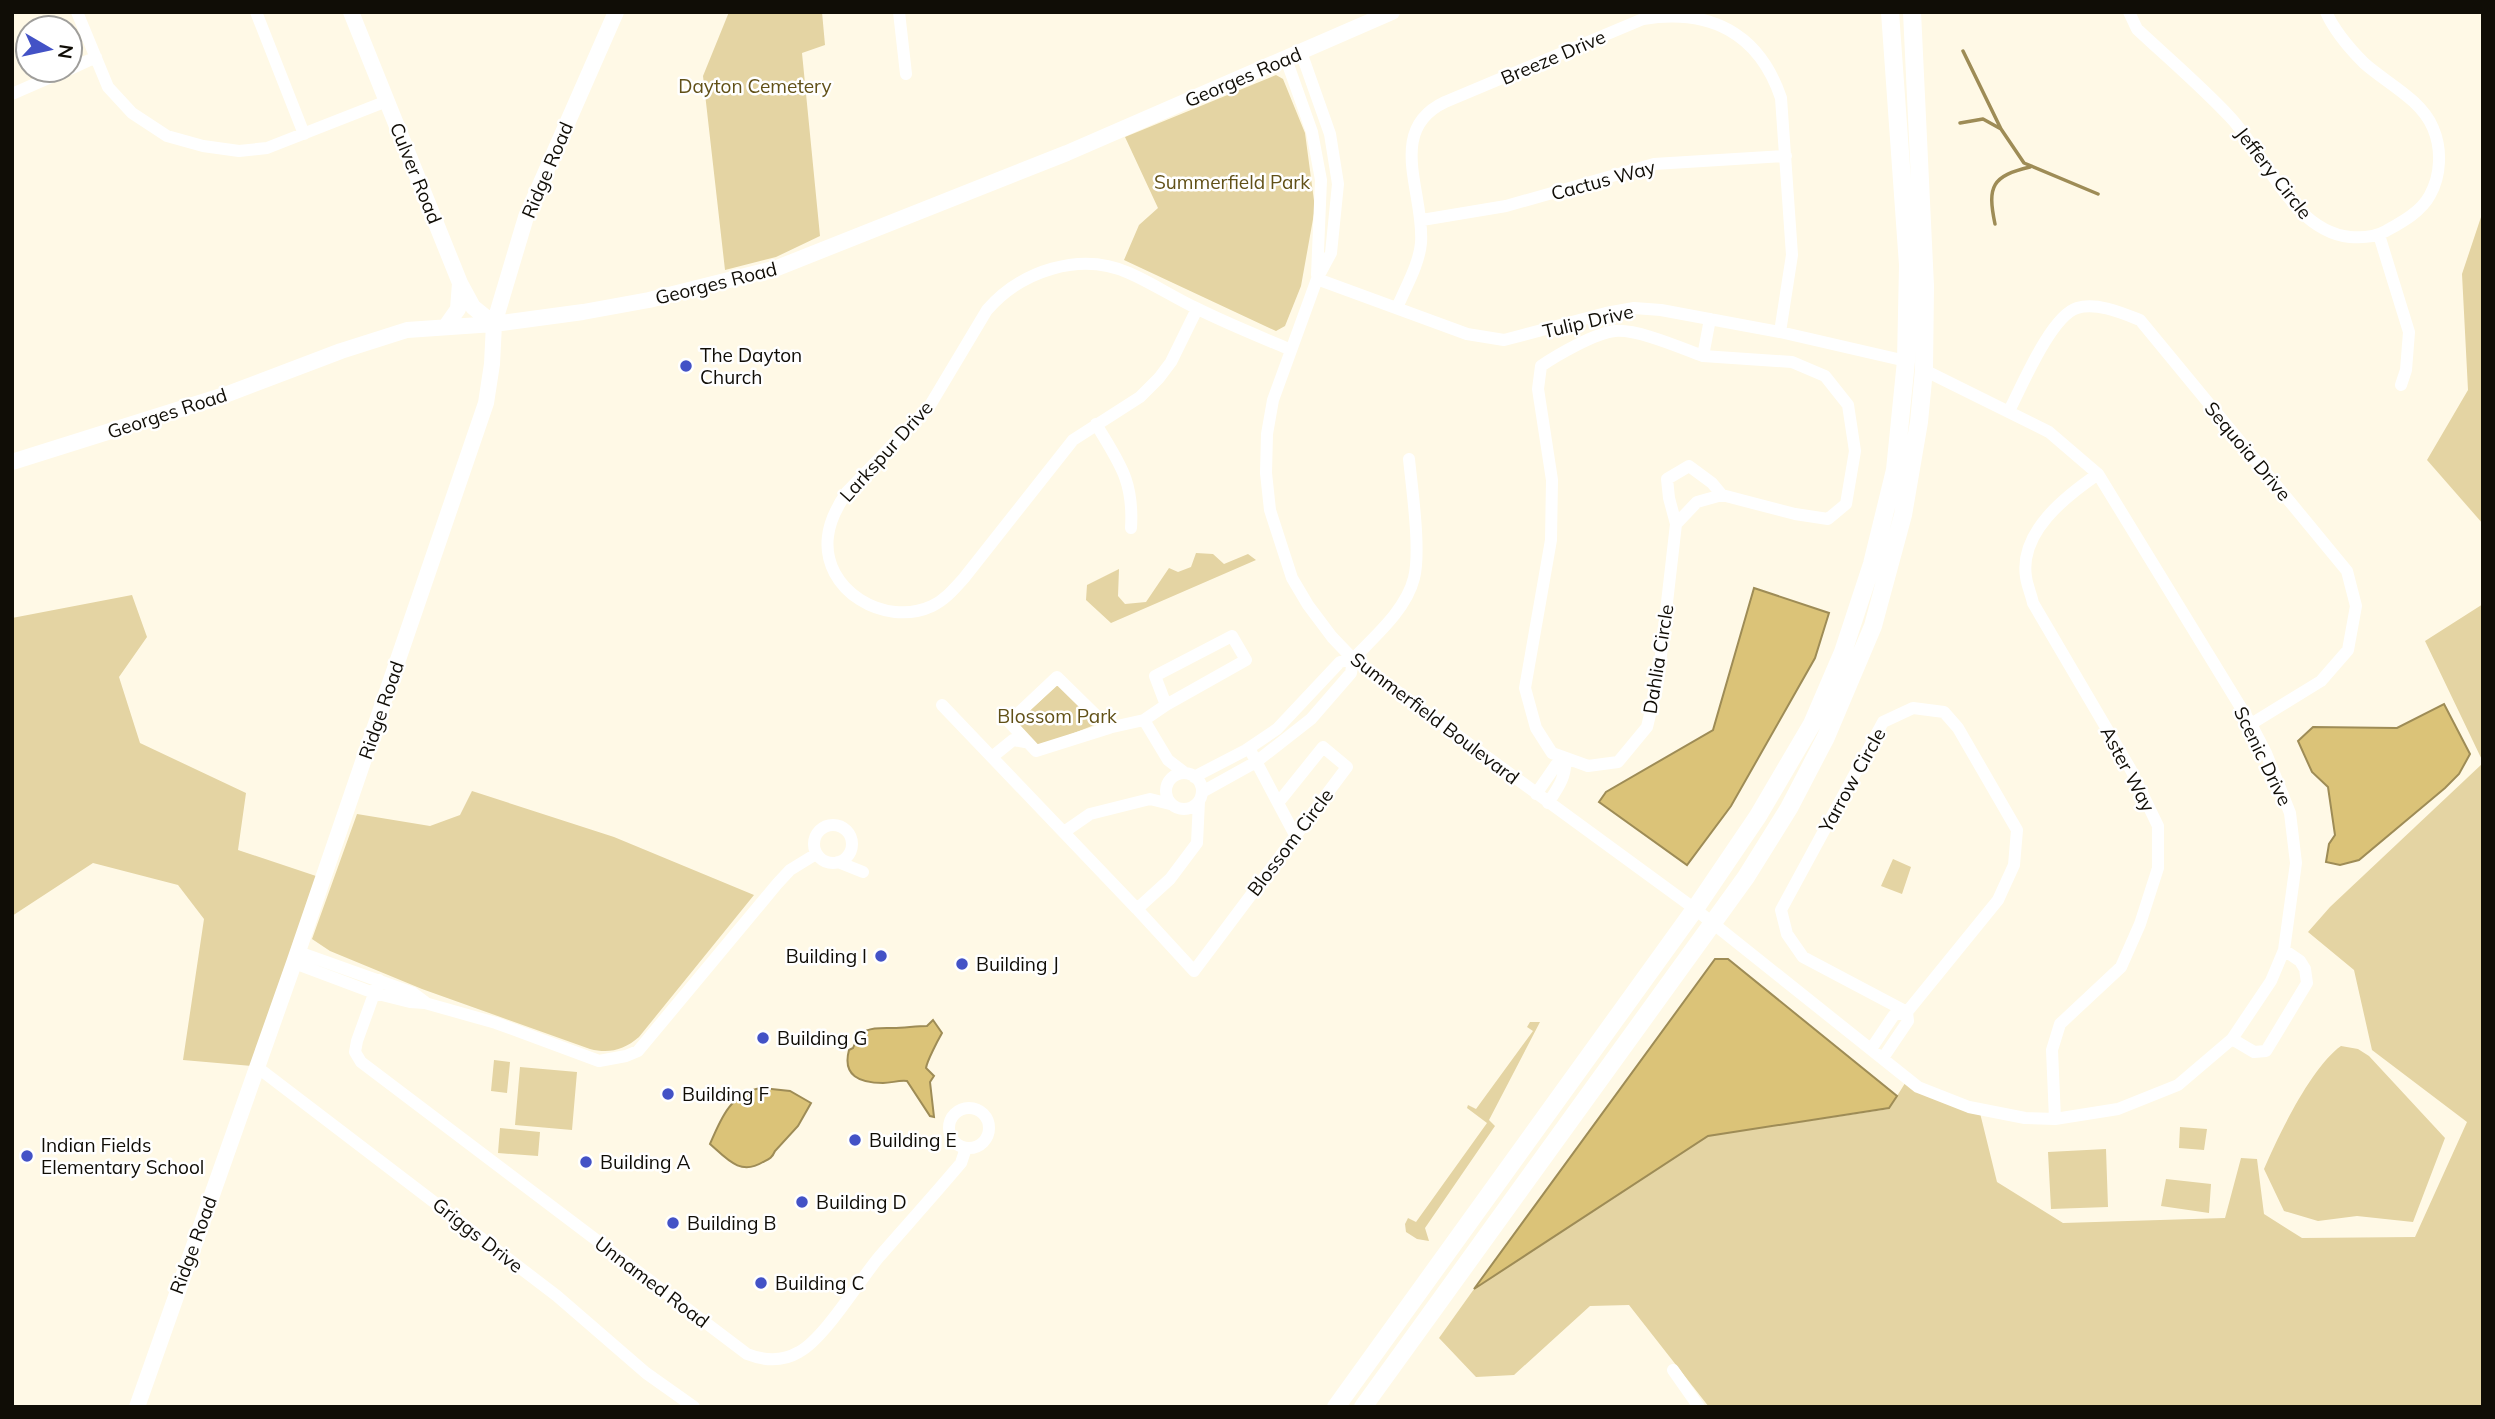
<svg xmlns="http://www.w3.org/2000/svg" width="2495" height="1419" font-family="Mulish,sans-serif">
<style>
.green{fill:#e4d4a3}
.water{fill:#dbc378;stroke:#9e8c56;stroke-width:2}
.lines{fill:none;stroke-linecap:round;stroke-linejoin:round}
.stream{stroke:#9e8c56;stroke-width:3.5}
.street{stroke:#fff;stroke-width:12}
.secondary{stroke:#fff;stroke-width:16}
.primary{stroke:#fff;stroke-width:18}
.poi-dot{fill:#4352c6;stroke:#fff;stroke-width:2.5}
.labels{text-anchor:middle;stroke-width:5;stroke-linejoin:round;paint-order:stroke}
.street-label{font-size:19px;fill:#100d06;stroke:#fff}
.park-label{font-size:19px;fill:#615017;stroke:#fff}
.poi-label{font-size:19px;fill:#100d06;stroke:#fff;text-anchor:start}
</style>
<rect width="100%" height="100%" fill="#fff9e6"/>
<path class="green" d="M 729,12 L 822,12 L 825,45 L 802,53 L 820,236 L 776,257 L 725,270 L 703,76 Z
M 1276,75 L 1283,79 L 1305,133 L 1315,208 L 1301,286 L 1285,326 L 1276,331 L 1124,260 L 1139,225 L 1158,208 L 1125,137 Z
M 2483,211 L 2483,524 L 2427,460 L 2468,390 L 2462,274 Z
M 1196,553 L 1213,554 L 1224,564 L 1248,554 L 1256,560 L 1111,623 L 1086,600 L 1087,585 L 1119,569 L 1118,596 L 1125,604 L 1146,602 L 1169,568 L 1178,572 L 1191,567 Z
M 132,595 L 147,637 L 119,677 L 140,743 L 246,793 L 238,850 L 319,877 L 252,1066 L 183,1060 L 204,919 L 178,885 L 93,863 L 12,916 L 12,618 Z
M 2483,604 L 2483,762 L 2425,641 Z
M 1059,684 L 1097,724 L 1038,747 L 1017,722 Z
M 2483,763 L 2483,1407 L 1709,1407 L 1629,1305 L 1590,1306 L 1514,1375 L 1476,1377 L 1439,1338 L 1474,1289 L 1708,1136 L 1889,1109 L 1907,1080 L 1980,1113 L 1997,1182 L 2063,1223 L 2225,1218 L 2241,1158 L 2257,1159 L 2264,1214 L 2302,1238 L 2415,1237 L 2467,1122 L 2372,1050 L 2354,970 L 2308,932 L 2330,907 Z
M 472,791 L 614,837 L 754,895 L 639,1037 C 624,1050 609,1054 590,1049 L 422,989 L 330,951 L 312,939 L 357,814 L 430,826 L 460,815 Z
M 1893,859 L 1911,867 L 1902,894 L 1881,886 Z
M 1530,1022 L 1540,1022 L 1489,1120 L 1495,1126 L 1425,1228 L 1429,1241 L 1417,1239 L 1406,1232 L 1405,1224 L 1408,1218 L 1416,1222 L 1487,1123 L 1467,1108 L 1468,1105 L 1476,1109 L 1533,1031 L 1527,1027 Z
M 2341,1046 L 2358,1049 L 2369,1056 L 2445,1138 L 2413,1222 L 2357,1216 L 2318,1221 L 2284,1211 L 2264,1169 C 2278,1136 2312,1066 2341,1046 Z
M 494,1060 L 510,1062 L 507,1093 L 491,1091 Z
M 520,1067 L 577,1072 L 572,1130 L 515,1125 Z
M 2180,1127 L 2207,1129 L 2204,1150 L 2179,1148 Z
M 500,1128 L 540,1132 L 538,1156 L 498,1153 Z
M 2106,1149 L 2108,1207 L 2051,1209 L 2048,1152 Z
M 2166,1179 L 2211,1184 L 2209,1213 L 2161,1206 Z"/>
<path class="water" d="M 1754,588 L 1829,613 L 1815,658 L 1731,806 L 1687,865 L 1599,802 L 1606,792 L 1713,730 Z
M 2444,704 L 2470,754 L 2459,774 L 2445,788 L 2359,860 L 2340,865 L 2326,862 L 2329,844 L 2335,835 L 2328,787 L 2312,772 L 2298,741 L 2313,727 L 2397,728 Z
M 1715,959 L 1728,959 L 1897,1096 L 1889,1108 L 1708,1136 L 1474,1289 Z
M 933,1020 L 942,1033 C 938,1040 927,1061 926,1068 L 934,1076 L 930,1082 L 934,1117 L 930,1116 L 907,1081 C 898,1080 892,1083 883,1083 C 860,1083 842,1076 849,1050 L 853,1048 C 861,1026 873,1028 893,1028 C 904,1028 916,1026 927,1026 Z
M 761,1088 L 790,1091 L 811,1103 L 798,1126 L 775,1151 C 772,1158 769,1159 763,1162 C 740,1176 727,1159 710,1144 C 721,1118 731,1093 761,1088 Z"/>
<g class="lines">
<path class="stream" d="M 1963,51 L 2001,129 L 2024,163 L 2098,194
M 1960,123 L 1983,119 L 2001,129
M 1995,224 C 1987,186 1992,176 2030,167"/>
<path class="street" d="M 77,12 L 108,87 L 132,113 L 167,136 L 203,146 L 239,151 L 267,148 L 387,101
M 256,12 L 304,134
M 899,12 L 906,74
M 2129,12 L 2137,29 C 2168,58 2201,86 2230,117 C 2266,155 2292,231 2350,237 C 2362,238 2375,237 2386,231 C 2402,222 2421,212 2430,195 C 2441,175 2442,149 2433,128 C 2421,99 2386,83 2364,63 C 2349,48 2335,32 2326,12
M 1301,52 L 1330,134 L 1338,184 L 1331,253 L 1317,279 L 1273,400 L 1267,434 L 1266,473 L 1270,510 L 1292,578 L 1308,605 L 1332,637 L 1353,659 L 1695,909 L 1918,1087 L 1969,1107 L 2025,1118 L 2055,1119 L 2118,1109 L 2178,1085 L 2232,1039 L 2271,981 L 2284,950 L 2296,863 L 2290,813 L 2266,753 L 2251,724 L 2098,474 L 2049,432 L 1924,370
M 1286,59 L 1312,132 L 1321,180 L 1317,275
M 70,69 L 96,57
M 12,94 L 67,70
M 1422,220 L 1506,206 L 1654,164 L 1786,156
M 2379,235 L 2409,332 L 2406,370 L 2401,385
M 1317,279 L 1467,334 L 1504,340 L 1606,313 L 1634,308 L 1661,310 L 1780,332 L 1906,361
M 1397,308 C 1405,288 1419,265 1421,243 C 1425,194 1385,130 1445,102 L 1643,19 C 1710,8 1759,33 1781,98 L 1792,255 L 1780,332
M 1197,309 L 1171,362 L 1159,378 L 1140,397 L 1073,440 L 964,578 C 954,589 945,600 932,606 C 885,628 821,590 828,536 C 830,519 838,505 847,492 L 929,407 L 987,310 C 1021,271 1080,251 1129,273 C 1152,283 1173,297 1196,308 C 1226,323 1258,336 1289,349
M 1703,356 C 1681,348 1638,329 1615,331 C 1595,333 1557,355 1541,366 L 1538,389 L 1552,480 L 1551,540 L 1525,688 L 1536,728 L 1552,753 L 1588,766 L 1618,762 L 1647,727 L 1658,681 L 1676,524 L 1697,502 L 1722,495 L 1795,514 L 1828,519 L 1846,504 L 1855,451 L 1848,405 L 1825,376 L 1792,362 L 1703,356 L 1710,319
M 2009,411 C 2022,386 2051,316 2077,308 C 2097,302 2122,313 2140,320 L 2347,571 L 2356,606 L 2348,650 L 2321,681 L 2251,724
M 1096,424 C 1119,463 1134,480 1131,528
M 1676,524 L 1669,498 L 1667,479 L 1689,466 L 1712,483 L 1722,495
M 1353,659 C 1375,636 1406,610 1414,578 C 1421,551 1412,489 1409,459
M 1057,677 L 1109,728 L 1036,751 L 1009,722 Z
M 942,705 L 1137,909
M 1144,720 L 1166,705 L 1246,660 L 1232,636 L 1155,676 L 1166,705
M 1108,728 L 1144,720 L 1168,760 L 1185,773
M 992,757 L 1013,740 L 1025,742
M1166 791a18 18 0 1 1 36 0a18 18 0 1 1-36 0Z
M 1194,777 L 1246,750 L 1277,729 L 1340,662 L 1353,659
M 1202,792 L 1256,762 L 1311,719 L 1351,673 L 1353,659
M 1536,794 L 1556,765 L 1565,758 C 1567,776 1558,788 1548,803
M 1199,801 L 1197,843 L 1170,879 L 1137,909 L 1194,971 L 1347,767 L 1323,747 L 1278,803 L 1249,748
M 1278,803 L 1295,835
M814 844a19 19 0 1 1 38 0a19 19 0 1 1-38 0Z
M 1064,832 L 1090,814 L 1150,799 L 1170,804
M 838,862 L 863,872
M 298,952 L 413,993 L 425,1002
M 294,963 L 374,993 L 410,1002 L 425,1003 L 496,1023 L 599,1061 L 626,1056 L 638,1051 L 777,884 L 790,870 L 816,854
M 379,980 L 357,1041 L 355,1052 L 361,1062 L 747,1354 C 765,1361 782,1362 799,1352 C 824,1339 859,1281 879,1257 C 906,1226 934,1195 961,1163 L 966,1148
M 2232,1039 L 2254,1052 L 2266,1051 L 2307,983 L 2305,969 L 2300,961 L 2284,950
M 1871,1049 L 1894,1015 L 1907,1012 L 1998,900 L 2014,865 L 2017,830 L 1958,728 L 1944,712 L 1913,708 L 1883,722 L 1781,910 L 1787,934 L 1803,957 L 1907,1012
M 1883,1058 L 1908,1021 L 1907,1012
M 257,1067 L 557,1296 L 646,1373 L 694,1407
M949 1128a20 20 0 1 1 40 0a20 20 0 1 1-40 0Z
M 2055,1119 L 2052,1050 L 2060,1024 L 2121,967 L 2140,924 L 2158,868 L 2158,826 L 2131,770 L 2033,603 C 2031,594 2027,585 2026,577 C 2019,532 2066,496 2098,474
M 1673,1370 L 1699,1407"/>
<path class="secondary" d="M 351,12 L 460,283 L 473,307 L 494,324
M 446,326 L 458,309 L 460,283
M 12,462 L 225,395 L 341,351 L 407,330 L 494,324 L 583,312 L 649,300 L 777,268 L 1067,153 L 1392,12
M 137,1407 L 294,963 L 486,403 L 492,364 L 494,324 L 526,217 L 616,12"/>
<path class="primary" d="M 1336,1407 L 1695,909 L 1758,816 L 1812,724 L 1843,652 L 1872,564 L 1895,470 L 1906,361 L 1908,265 L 1890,12
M 1363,1407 L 1746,877 L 1789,808 L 1826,737 L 1873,626 L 1903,515 L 1919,422 L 1924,370 L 1925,286 L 1912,12"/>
</g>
<g class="poi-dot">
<circle cx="686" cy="366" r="7"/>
<circle cx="881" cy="956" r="7"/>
<circle cx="962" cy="964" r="7"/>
<circle cx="763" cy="1038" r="7"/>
<circle cx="668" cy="1094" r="7"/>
<circle cx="855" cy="1140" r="7"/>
<circle cx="27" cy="1156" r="7"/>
<circle cx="586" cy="1162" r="7"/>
<circle cx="802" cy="1202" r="7"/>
<circle cx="673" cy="1223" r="7"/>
<circle cx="761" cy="1283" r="7"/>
</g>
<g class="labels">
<g class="street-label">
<text transform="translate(1553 57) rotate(-23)" y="7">Breeze Drive</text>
<text transform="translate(1243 77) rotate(-23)" y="7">Georges Road</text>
<text transform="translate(547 170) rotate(-67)" y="7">Ridge Road</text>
<text transform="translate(416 173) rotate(68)" y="7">Culver Road</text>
<text transform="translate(2274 173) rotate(52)" y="7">Jeffery Circle</text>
<text transform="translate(1603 180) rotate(-15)" y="7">Cactus Way</text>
<text transform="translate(716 283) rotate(-14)" y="7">Georges Road</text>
<text transform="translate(1588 321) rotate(-13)" y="7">Tulip Drive</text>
<text transform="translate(167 413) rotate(-18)" y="7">Georges Road</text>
<text transform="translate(886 451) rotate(-48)" y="7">Larkspur Drive</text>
<text transform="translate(2248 451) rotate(50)" y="7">Sequoia Drive</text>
<text transform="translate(1658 659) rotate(-81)" y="7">Dahlia Circle</text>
<text transform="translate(381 710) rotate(-71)" y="7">Ridge Road</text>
<text transform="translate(1435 718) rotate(37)" y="7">Summerfield Boulevard</text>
<text transform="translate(2263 756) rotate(64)" y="7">Scenic Drive</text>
<text transform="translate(2128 769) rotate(62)" y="7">Aster Way</text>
<text transform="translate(1852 780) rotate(-61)" y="7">Yarrow Circle</text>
<text transform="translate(1290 842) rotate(-53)" y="7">Blossom Circle</text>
<text transform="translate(478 1235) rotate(38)" y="7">Griggs Drive</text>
<text transform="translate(193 1245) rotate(-70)" y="7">Ridge Road</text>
<text transform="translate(652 1282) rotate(37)" y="7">Unnamed Road</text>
</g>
<g class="park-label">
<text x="755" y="93">Dayton Cemetery</text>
<text x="1232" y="189">Summerfield Park</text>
<text x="1057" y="723">Blossom Park</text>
</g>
<g class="poi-label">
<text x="700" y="362">The Dayton<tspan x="700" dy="22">Church</tspan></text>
<text x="867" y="963" text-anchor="end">Building I</text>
<text x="976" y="971">Building J</text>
<text x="777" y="1045">Building G</text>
<text x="682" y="1101">Building F</text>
<text x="869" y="1147">Building E</text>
<text x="41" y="1152">Indian Fields<tspan x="41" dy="22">Elementary School</tspan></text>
<text x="600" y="1169">Building A</text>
<text x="816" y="1209">Building D</text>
<text x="687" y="1230">Building B</text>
<text x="775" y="1290">Building C</text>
</g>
</g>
<rect width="2495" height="1419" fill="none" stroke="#100d06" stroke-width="28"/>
<g transform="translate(49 49) rotate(99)"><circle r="33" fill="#ffffff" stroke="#9f9e9b" stroke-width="2"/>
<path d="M0-5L12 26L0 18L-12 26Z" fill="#4352c6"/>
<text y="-10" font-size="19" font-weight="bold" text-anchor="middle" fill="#100d06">N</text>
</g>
</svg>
